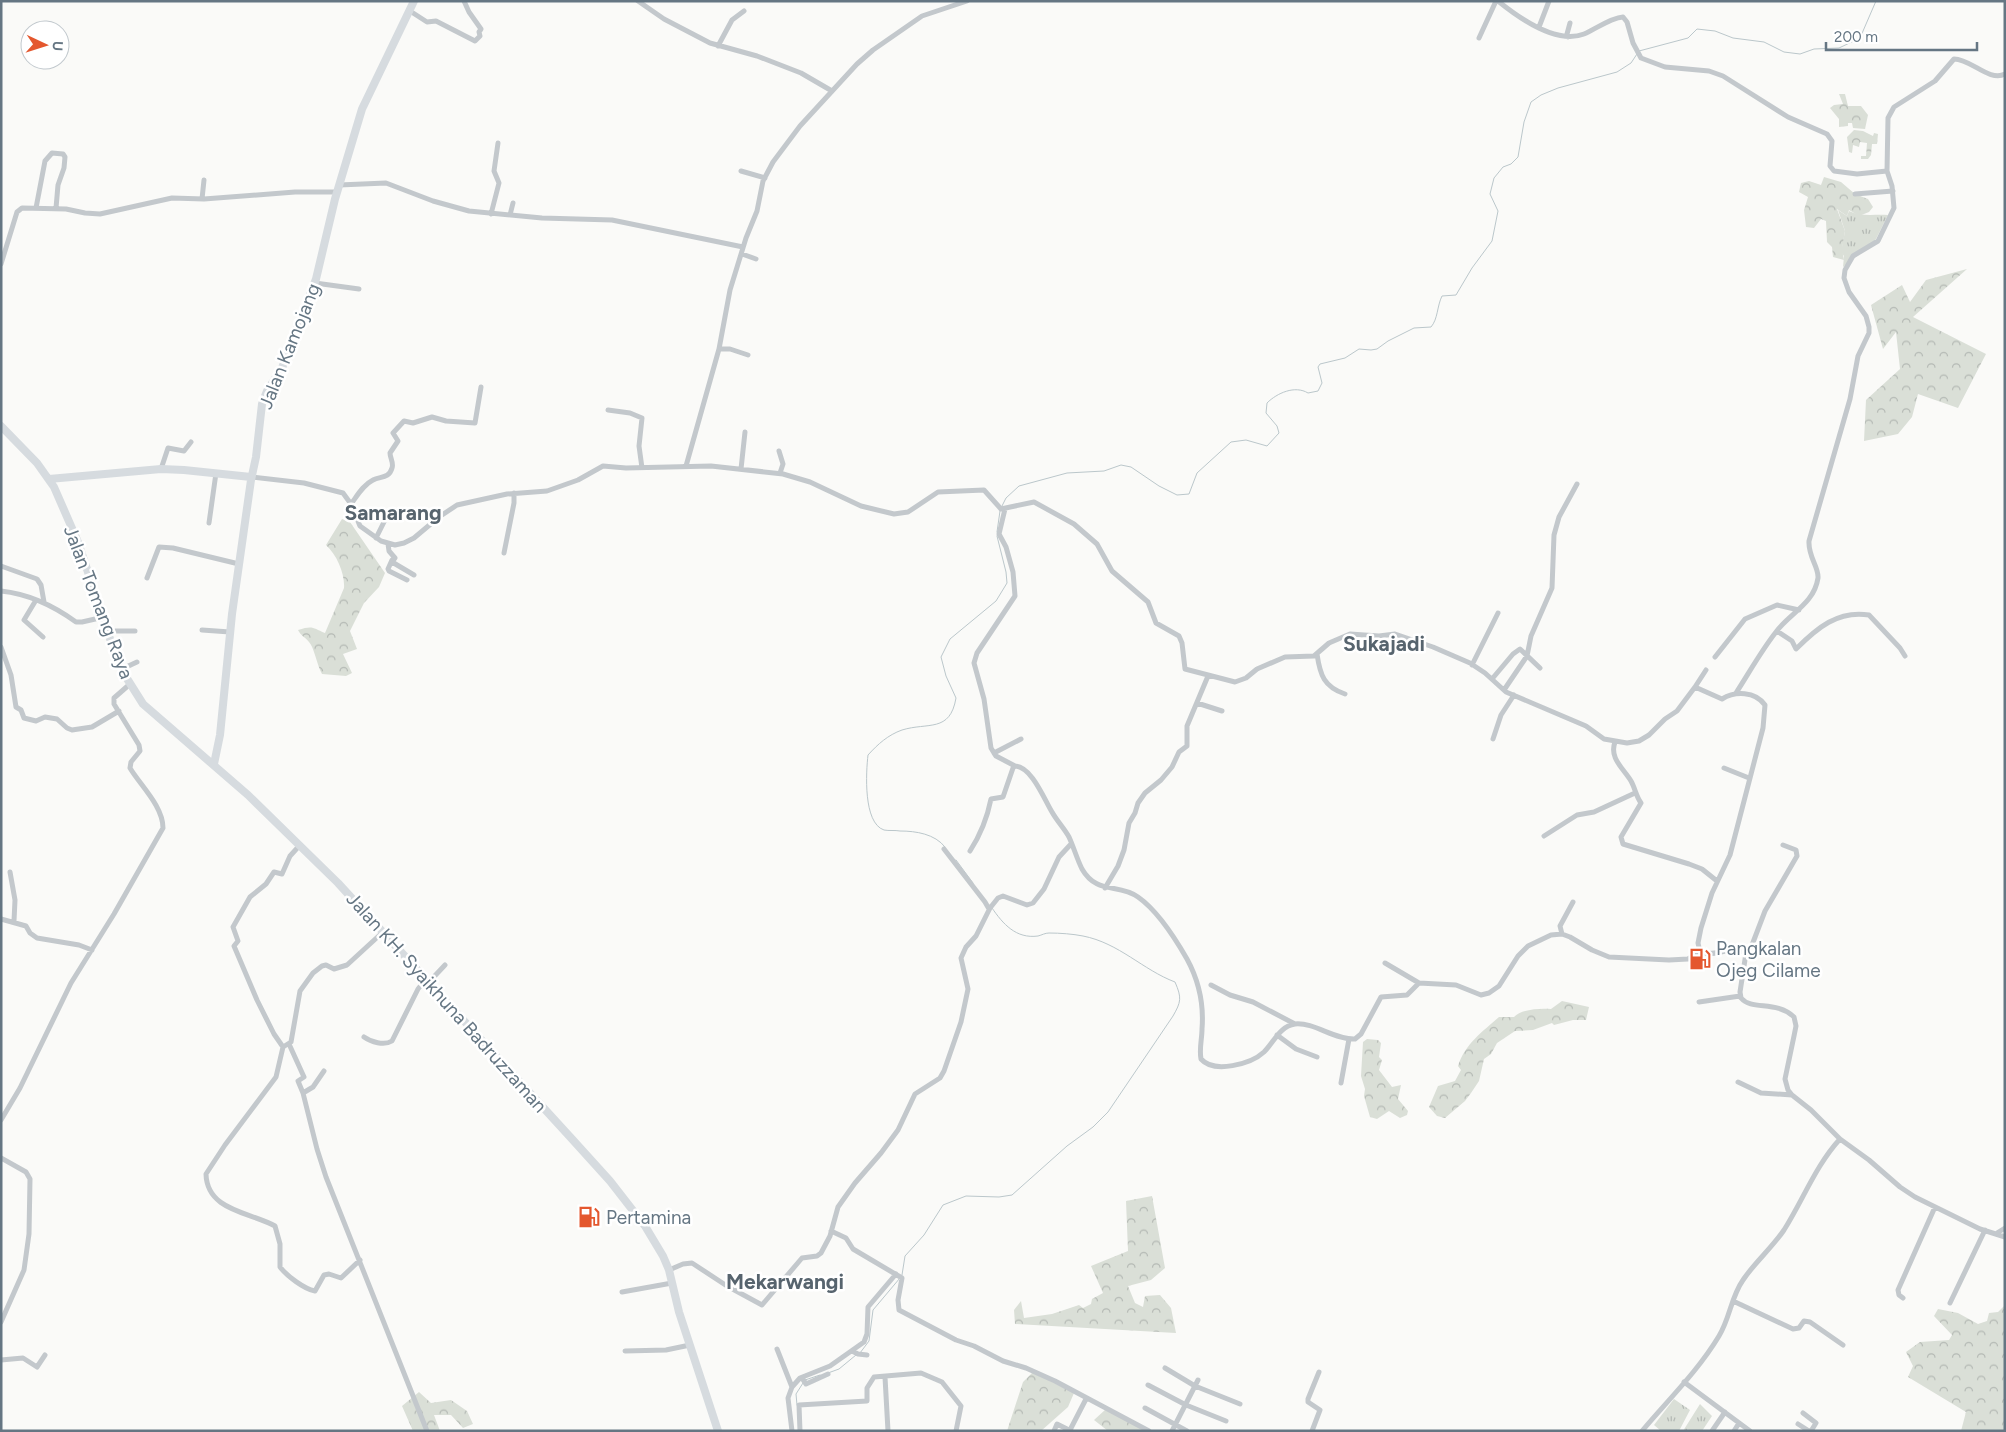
<svg xmlns="http://www.w3.org/2000/svg" width="2006" height="1432" font-family="Figtree,sans-serif">
<style>
.grass{fill:url(#grass-tufts)}
.forest{fill:url(#forest-crowns)}
.lines{fill:none;stroke-linecap:round;stroke-linejoin:round}
.stream{stroke:#bbc7cb;stroke-width:1}
.street{stroke:#c3c8cc;stroke-width:5}
.secondary{stroke:#d6dbdf;stroke-width:8}
.labels{text-anchor:middle;stroke-width:5;stroke-linejoin:round;paint-order:stroke}
.street-label{font-size:19px;fill:#657683;stroke:#fff}
.poi-label{font-size:19px;fill:#657683;stroke:#fff;text-anchor:start}
.quarter-label{font-size:21px;font-weight:bold;fill:#57646e;stroke:#fff}
</style>
<defs>
<pattern id="grass-tufts" width="24" height="20" patternUnits="userSpaceOnUse" patternTransform="scale(1.25)"><rect width="24" height="20" fill="#dadfd7"/><path d="M3 7l-1-3M5 7V3M7 7l1-3M15 17l-1-3M17 17v-4M19 17l1-3" fill="none" stroke="#b4b9b4"/></pattern>
<pattern id="forest-crowns" width="20" height="18" patternUnits="userSpaceOnUse" patternTransform="scale(1.25)"><rect width="20" height="18" fill="#dadfd7"/><path d="M2 6a3 3 0 1 1 6 0M12 15a3 3 0 1 1 6 0" fill="none" stroke="#b4b9b4"/></pattern>
</defs>
<rect width="100%" height="100%" fill="#fafaf8"/>
<path class="grass" d="M 1838,210 L 1847,216 L 1849,211 C 1861,217 1874,214 1888,215 L 1875,241 L 1843,267 L 1844,256 L 1841,252 L 1845,231 Z
M 1674,1399 L 1690,1410 L 1679,1431 L 1661,1431 L 1654,1425 Z
M 1700,1404 L 1712,1416 L 1702,1431 L 1683,1431 Z"/>
<path class="forest" d="M 1839,94 L 1845,94 L 1848,106 L 1861,106 L 1868,115 L 1865,129 L 1853,128 L 1852,123 L 1848,123 L 1848,126 L 1839,127 L 1839,119 L 1830,108 L 1834,105 L 1843,104 Z
M 1854,130 L 1863,131 L 1873,136 L 1874,133 L 1878,134 L 1877,144 L 1872,144 L 1871,155 L 1868,159 L 1861,159 L 1861,156 L 1866,156 L 1867,143 L 1860,142 L 1859,147 L 1853,145 L 1852,153 L 1849,152 L 1847,137 Z
M 1824,177 L 1841,182 L 1855,194 L 1868,199 L 1873,207 L 1869,212 L 1859,216 L 1849,210 L 1847,216 L 1837,209 L 1845,231 L 1842,249 L 1844,260 L 1833,257 L 1832,247 L 1827,242 L 1826,221 L 1821,219 L 1814,228 L 1806,227 L 1804,210 L 1808,197 L 1799,192 L 1801,183 L 1809,181 L 1821,185 Z
M 1967,269 L 1913,317 L 1986,354 L 1958,408 L 1918,394 L 1912,417 L 1898,434 L 1864,441 L 1866,400 L 1900,369 L 1896,332 L 1883,349 L 1871,305 L 1902,285 L 1910,302 L 1926,280 Z
M 342,519 L 350,522 L 385,573 L 379,587 L 364,603 L 350,631 L 357,649 L 343,654 L 352,673 L 346,676 L 322,674 C 317,665 314,647 309,642 C 305,637 301,636 298,630 C 313,625 313,628 325,633 L 344,588 C 345,574 337,555 326,545 Z
M 1562,1001 L 1589,1007 L 1586,1020 L 1573,1020 L 1554,1025 L 1552,1023 L 1533,1030 L 1515,1031 L 1497,1043 L 1491,1054 L 1484,1059 L 1479,1081 L 1471,1093 L 1465,1101 L 1445,1118 L 1437,1116 L 1429,1107 L 1438,1086 L 1455,1081 L 1461,1070 L 1458,1066 C 1465,1044 1482,1032 1499,1017 L 1514,1017 C 1521,1009 1541,1008 1551,1009 Z
M 1367,1039 L 1378,1040 L 1381,1043 L 1379,1057 L 1382,1060 L 1379,1070 L 1392,1087 L 1401,1085 L 1398,1099 L 1408,1111 L 1407,1115 L 1400,1118 L 1389,1111 L 1377,1119 L 1370,1117 L 1364,1096 L 1365,1089 L 1361,1076 L 1363,1042 Z
M 1152,1196 L 1165,1268 L 1151,1280 L 1128,1286 L 1135,1303 L 1143,1307 L 1145,1296 L 1160,1295 L 1171,1308 L 1176,1333 L 1015,1324 L 1014,1310 L 1021,1301 L 1024,1318 L 1052,1314 L 1079,1305 L 1083,1308 L 1091,1304 L 1092,1299 L 1103,1293 L 1091,1266 L 1128,1251 L 1126,1201 Z
M 2005,1305 L 2005,1431 L 1961,1431 L 1966,1412 L 1908,1377 L 1913,1366 L 1906,1352 L 1920,1342 L 1949,1340 L 1952,1335 L 1934,1316 L 1938,1309 L 1958,1313 L 1978,1324 L 1987,1321 L 1989,1313 L 1998,1312 Z
M 1033,1372 L 1074,1393 L 1068,1407 L 1041,1431 L 1007,1431 L 1023,1382 Z
M 419,1392 L 431,1403 L 451,1400 L 467,1411 L 473,1424 L 463,1428 L 451,1415 L 434,1415 L 440,1431 L 413,1431 L 402,1406 Z
M 1106,1409 L 1149,1431 L 1108,1431 L 1094,1420 Z"/>
<g class="lines">
<path class="stream" d="M 1639,51 L 1688,38 L 1697,29 L 1715,31 L 1733,38 L 1764,42 L 1784,52 L 1800,54 L 1814,49 L 1839,48 L 1860,38 L 1876,1
M 1002,506 L 1006,498 L 1019,486 L 1067,473 L 1104,471 L 1121,465 L 1131,467 L 1159,486 L 1177,495 L 1189,494 L 1197,473 L 1231,442 L 1246,440 L 1267,446 L 1279,433 L 1277,426 L 1266,413 L 1267,403 C 1277,393 1295,385 1308,393 L 1318,391 L 1322,383 L 1318,367 L 1320,364 L 1345,358 L 1359,349 L 1371,350 L 1377,349 L 1388,341 L 1414,328 L 1431,327 C 1438,319 1437,306 1442,296 L 1456,295 L 1472,268 L 1492,241 L 1498,211 L 1490,194 L 1494,178 L 1503,167 L 1511,164 L 1518,157 L 1524,122 L 1531,102 L 1541,95 L 1558,88 L 1617,72 L 1631,63 L 1637,54
M 997,532 L 1000,511
M 945,847 C 935,834 916,831 900,831 C 895,830 889,831 884,830 C 863,823 866,772 868,755 C 878,744 888,735 902,730 C 928,722 950,733 956,698 L 946,676 L 941,657 L 950,639 L 996,601 L 1007,583 L 1006,572 L 997,536
M 956,860 L 973,883
M 902,1275 L 905,1256 L 924,1235 L 943,1205 L 966,1196 L 999,1197 L 1012,1195 L 1067,1146 L 1093,1127 L 1108,1112 L 1173,1016 C 1181,1002 1182,998 1175,982 C 1143,970 1119,943 1083,936 C 1073,934 1060,933 1049,933 C 1045,933 1042,935 1038,936 C 1016,939 1003,924 992,908
M 860,1353 L 869,1341 L 873,1310 L 900,1278
M 828,1373 L 839,1369 L 856,1355
M 805,1380 L 820,1375
M 797,1405 L 796,1394 L 803,1383"/>
<path class="street" d="M 638,1 L 664,19 L 710,43 L 757,56 L 801,73 L 832,91
M 1498,1 C 1519,18 1556,45 1584,34 C 1596,29 1610,18 1623,17 L 1627,22 L 1633,43 L 1641,58 L 1665,67 L 1709,71 L 1723,76 L 1788,117 L 1827,134 L 1832,141 L 1830,166 L 1834,171 L 1857,174 L 1887,171
M 410,11 L 427,22 L 436,21 L 475,41 L 480,36 L 479,32 L 481,29 L 469,12 L 464,1
M 1539,27 L 1549,1
M 1568,37 L 1567,34 L 1570,23
M 1479,38 L 1496,1
M 718,46 L 732,20 L 744,11
M 741,171 L 765,178
M 339,185 L 386,183 L 433,201 L 469,211 L 542,218 L 612,220 L 743,247
M 1855,194 L 1893,191
M 202,199 L 204,180
M 36,208 L 45,161 L 52,153 L 63,154 L 65,157 L 64,168 L 58,185 L 56,208
M 491,214 L 499,183 L 494,171 L 498,143
M 510,215 L 513,203
M 742,254 L 756,259
M 1,264 L 17,212 L 22,208 L 66,209 L 85,213 L 100,214 L 172,198 L 204,199 L 295,192 L 337,192
M 315,283 L 359,289
M 719,349 L 730,349 L 748,355
M 608,410 L 630,413 L 642,418 L 639,446 L 642,468
M 779,451 L 783,464 L 780,473
M 686,466 L 719,349 L 730,290 L 746,238 L 757,211 L 763,181 L 773,162 L 800,126 L 857,64 L 873,50 L 922,16 L 967,1
M 161,469 L 168,448 L 184,451 L 191,442
M 741,469 L 745,432
M 251,477 L 304,483 L 343,493 L 351,504 L 360,526 L 381,541 L 395,545 L 404,543 L 414,538 L 439,517 L 457,505 L 507,494 L 547,491 L 578,480 L 603,466 L 626,468 L 711,466 L 783,474 L 810,482 L 861,506 L 894,514 L 908,512 L 938,492 L 984,490 L 1001,509 L 1034,502 L 1074,524 L 1097,544 L 1112,571 L 1148,602 L 1156,623 L 1179,636 L 1182,643 L 1185,669 L 1235,682 L 1246,678 L 1257,669 L 1285,657 L 1314,656 L 1329,643 L 1350,634 L 1379,636 L 1395,634 L 1433,647 L 1470,663 L 1485,673 L 1506,692 L 1586,726 L 1604,739 L 1627,743 L 1639,741 L 1649,735 L 1665,719 L 1677,711 L 1695,687 L 1722,699 C 1735,691 1755,691 1765,705 L 1763,728 L 1730,855 L 1712,893 L 1701,928 L 1698,943 L 1700,952 C 1715,958 1729,945 1746,953 L 1740,992 L 1741,998 C 1752,1011 1776,1000 1794,1017 L 1796,1026 L 1794,1036 L 1785,1079 L 1788,1090 L 1792,1095 L 1811,1110 L 1840,1139 L 1869,1160 L 1900,1187 L 1915,1197 L 1980,1229 L 2005,1237
M 351,504 C 357,496 363,485 373,480 C 380,476 389,479 392,468 C 394,463 390,458 390,453 L 398,441 L 393,433 L 404,421 L 413,423 L 432,417 L 446,421 L 475,423 L 481,387
M 209,523 L 216,473
M 376,538 L 387,516
M 388,544 L 389,551 L 395,558 L 392,562 L 414,575
M 504,553 L 514,503 L 514,493
M 392,560 L 388,569 L 389,571 L 407,580
M 1,566 L 37,579 L 41,585 L 44,602
M 147,578 L 159,547 L 173,548 L 239,564
M 1,591 C 29,594 54,606 76,622 L 82,622 L 104,617
M 36,600 L 24,620 L 43,637
M 202,630 L 230,632
M 108,631 L 135,631
M 1777,631 L 1792,641 L 1796,649 C 1817,628 1838,610 1869,615 L 1900,648 L 1905,656
M 1,647 L 11,675 L 16,707 L 21,710 L 24,718 L 36,721 L 45,717 L 57,719 L 67,728 L 72,730 L 92,727 L 119,711
M 1317,654 C 1320,675 1324,687 1345,694
M 1715,657 L 1745,619 L 1777,605 L 1799,610
M 1472,665 L 1498,613
M 122,669 L 137,662
M 1492,679 L 1513,654 L 1520,649 L 1540,668
M 1695,687 L 1706,670
M 1504,690 L 1527,656 L 1531,636 L 1552,588 L 1554,535 L 1559,517 L 1577,484
M 1736,693 C 1749,673 1761,651 1776,632 C 1790,613 1814,604 1818,578 C 1819,567 1808,557 1809,541 L 1850,399 L 1858,356 L 1869,333 L 1869,327 L 1866,316 L 1849,292 L 1844,278 L 1845,270 L 1853,256 L 1878,241 L 1894,208 L 1892,186 L 1887,171 L 1888,118 L 1894,107 L 1935,81 L 1954,59 C 1971,59 1989,82 2005,74
M 1197,703 L 1222,711
M 1493,739 L 1501,715 L 1514,695
M 1615,742 C 1609,758 1623,768 1631,781 C 1635,788 1636,796 1641,803 L 1621,837 L 1623,844 L 1689,864 L 1702,869 L 1717,881
M 994,753 L 991,748 L 984,699 L 974,663 L 977,653 L 1015,596 L 1013,572 L 1006,547 L 999,534 L 1005,509
M 1015,766 L 996,756 L 994,753 L 1021,739
M 1724,768 L 1749,778
M 1544,836 L 1577,815 L 1594,812 L 1635,793
M 944,849 L 985,902 L 989,909
M 970,851 C 981,834 987,819 991,799 L 1003,797 L 1013,768 L 1015,766 C 1032,767 1044,799 1052,812 C 1057,821 1064,828 1069,837 C 1074,848 1077,859 1082,869 C 1097,895 1118,883 1138,897 C 1158,911 1175,938 1187,959 C 1199,981 1204,1004 1202,1029 C 1202,1039 1199,1049 1201,1059 C 1214,1074 1251,1064 1264,1052 C 1274,1042 1280,1026 1295,1024 C 1314,1022 1335,1040 1355,1039 L 1361,1034 L 1381,997 L 1407,995 L 1419,983 L 1456,985 L 1481,995 L 1489,993 L 1499,986 L 1518,956 L 1528,946 L 1551,935 L 1562,934 L 1570,937 L 1592,950 L 1609,957 L 1669,960 L 1688,959 L 1700,952
M 10,872 L 15,900 L 14,921
M 1105,888 L 1118,866 L 1124,850 L 1129,823 L 1135,813 L 1138,803 L 1145,793 L 1161,780 L 1172,767 L 1179,752 L 1187,746 L 1187,726 L 1208,676
M 1,919 L 26,926 L 30,933 L 37,938 L 79,945 L 92,950
M 1562,934 L 1560,926 L 1573,902
M 1746,953 L 1752,945 L 1765,911 L 1797,856 L 1796,850 L 1783,845
M 1385,963 L 1419,983
M 429,982 L 445,965
M 1211,985 L 1230,995 L 1253,1002 L 1295,1024
M 1699,1002 L 1740,996
M 1277,1035 L 1296,1049 L 1317,1057
M 364,1037 C 371,1042 384,1046 392,1041 L 418,989 L 426,979
M 289,1044 L 304,1077 L 298,1081 L 303,1093 L 317,1149 L 326,1177 L 427,1431
M 283,1047 L 274,1034 L 257,1000 L 234,946 L 238,941 L 233,927 L 250,897 L 266,884 L 274,872 L 282,874 L 290,856 L 300,845
M 1738,1082 L 1761,1093 L 1792,1095
M 1341,1083 L 1349,1039
M 303,1093 L 313,1087 L 324,1071
M 1,1120 L 20,1088 L 71,983 L 114,914 L 163,828 C 163,806 140,785 130,768 L 131,762 L 140,751 L 139,745 L 114,704 L 114,698 L 130,684
M 1,1158 L 26,1172 L 30,1179 L 29,1234 L 24,1270 L 1,1322
M 831,1231 L 846,1238 L 853,1249 L 902,1278 L 898,1300 L 899,1310 L 956,1340 L 974,1346 L 1003,1361 L 1026,1368 L 1055,1381 L 1149,1431
M 1997,1233 L 2005,1228
M 360,1260 L 341,1278 L 329,1274 L 324,1275 L 315,1291 C 304,1289 287,1276 280,1267 L 280,1244 L 275,1226 C 250,1212 207,1211 206,1174 L 225,1145 L 276,1077 L 283,1047 L 291,1042 L 300,991 L 313,973 L 322,966 L 326,965 L 334,969 L 347,965 L 383,932
M 669,1270 L 683,1264 L 692,1263 L 727,1286 L 762,1305 L 802,1258 L 817,1256 L 821,1253 L 830,1236 L 838,1207 L 855,1183 L 881,1153 L 898,1130 L 915,1094 L 940,1078 L 944,1071 L 961,1022 L 968,989 L 961,958 L 966,947 L 976,936 L 990,908 L 998,898 L 1003,896 L 1027,905 L 1033,903 L 1044,889 L 1059,857 L 1071,844
M 622,1292 L 672,1283
M 1903,1298 L 1899,1295 L 1898,1290 L 1935,1207
M 1733,1301 L 1793,1329 L 1799,1328 L 1804,1321 L 1810,1322 L 1843,1345
M 1950,1303 L 1985,1230
M 777,1349 L 792,1387
M 625,1351 L 666,1350 L 690,1345
M 852,1351 L 858,1354 L 867,1355
M 1,1360 L 23,1358 L 37,1367 L 45,1355
M 1165,1368 L 1195,1386 L 1240,1404
M 885,1377 L 888,1431
M 802,1378 L 806,1384 L 828,1374
M 1684,1382 L 1750,1431
M 1148,1385 L 1186,1405 L 1226,1421
M 1145,1408 L 1187,1431
M 1803,1413 L 1816,1423 L 1811,1431
M 1798,1424 L 1809,1431
M 1070,1430 L 1086,1399
M 792,1431 L 788,1398 L 792,1387 L 800,1378 L 830,1366 L 864,1342 L 867,1334 L 868,1307 L 896,1274
M 800,1431 L 799,1405 L 867,1401 L 867,1388 L 874,1377 L 921,1373 L 942,1382 L 961,1406 L 956,1431
M 1054,1431 L 1057,1424 L 1071,1431
M 1172,1431 L 1198,1380
M 1312,1431 L 1320,1410 L 1308,1402 L 1308,1399 L 1319,1372
M 1642,1431 C 1668,1400 1698,1371 1719,1336 C 1730,1318 1731,1297 1743,1280 C 1755,1262 1772,1248 1784,1230 C 1803,1200 1816,1165 1840,1139
M 1712,1431 L 1725,1412
M 1734,1431 L 1739,1423"/>
<path class="secondary" d="M 1,426 L 37,463 L 54,487 L 78,542 L 115,654 L 126,677 L 143,704 L 248,795 L 338,883 L 572,1139 L 610,1181 L 645,1226 L 663,1256 L 669,1270 L 679,1312 L 718,1431
M 49,479 L 161,469 L 184,470 L 251,477
M 214,764 L 220,735 L 232,614 L 251,480 L 256,457 L 262,404 L 267,391 L 282,368 L 316,279 L 335,199 L 362,109 L 414,1"/>
</g>
<defs>
<g id="fuel-bare" transform="scale(1.725)"><path d="M-5.5-6h7V0h2V4h1.3V-2.5L3-4.5l.8-.8L6-3V5H2.5V1h-1V6h-7ZM-4.2-4.7v3.2H.2V-4.7Z" fill="#e4572e" stroke="#fff" stroke-width="2.5" paint-order="stroke"/></g>
</defs>
<g fill-rule="evenodd">
<use href="#fuel-bare" x="1700" y="959"/>
<use href="#fuel-bare" x="589" y="1217"/>
</g>
<g class="labels">
<g class="street-label">
<text transform="translate(289 346) rotate(-68)" y="7">Jalan Kamojang</text>
<text transform="translate(99 602) rotate(69)" y="7">Jalan Tomang Raya</text>
<text transform="translate(447 1002) rotate(48)" y="7">Jalan KH. Syaikhuna Badruzzaman</text>
</g>
<g class="poi-label">
<text x="1716" y="955">Pangkalan<tspan x="1716" dy="22">Ojeg Cilame</tspan></text>
<text x="606" y="1224">Pertamina</text>
</g>
<g class="quarter-label">
<text x="393" y="520">Samarang</text>
<text x="1384" y="651">Sukajadi</text>
<text x="785" y="1289">Mekarwangi</text>
</g>
</g>
<rect width="2006" height="1432" fill="none" stroke="#657683" stroke-width="5"/>
<g transform="translate(45 45) rotate(94)"><circle r="24" fill="#ffffff" stroke="#c1c8cd"/>
<path d="M0-4L9 19L0 12L-9 19Z" fill="#e4572e"/>
<text y="-8" font-size="14" font-weight="bold" text-anchor="middle" fill="#657683">U</text>
</g>
<path d="M1826 42v8h151v-8" fill="none" stroke="#657683" stroke-width="2.5"/>
<text x="1834" y="42" font-size="15" fill="#657683" stroke="#ffffff" stroke-width="4" paint-order="stroke">200 m</text>
</svg>
